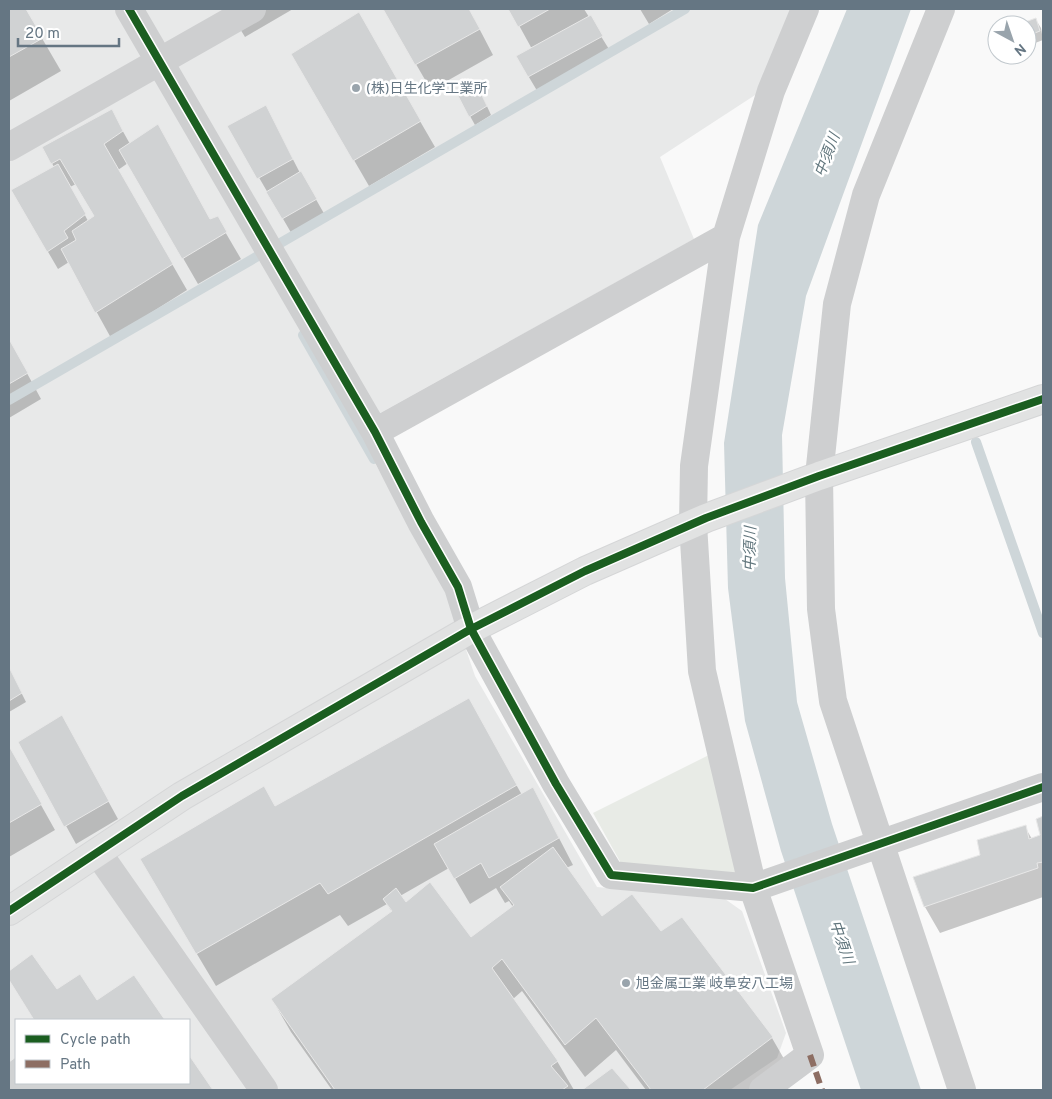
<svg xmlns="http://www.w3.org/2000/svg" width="1052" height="1099" font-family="Overpass,'Noto Sans JP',sans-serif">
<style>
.built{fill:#e8e9e9;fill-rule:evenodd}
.green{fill:#e8ebe6}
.water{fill:#ced6d9}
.shadow{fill:#0003;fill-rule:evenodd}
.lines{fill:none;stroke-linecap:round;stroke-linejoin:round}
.stream{stroke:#ced6d9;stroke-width:10}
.building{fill:#d0d2d3;stroke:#e8e8e8}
.secondary-casing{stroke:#d5d6d7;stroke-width:30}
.street{stroke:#cecfd0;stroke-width:28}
.secondary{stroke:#e1e2e2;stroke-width:28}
.quiet{stroke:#8d6e63;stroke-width:6;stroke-dasharray:12 6;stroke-linecap:butt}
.cycleway-casing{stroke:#fff;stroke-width:11}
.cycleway{stroke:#1b5e20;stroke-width:8}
.poi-dot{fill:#99a4ac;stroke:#fff;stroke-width:2}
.labels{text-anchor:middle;stroke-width:5;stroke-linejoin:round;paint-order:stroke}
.poi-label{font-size:14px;fill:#657683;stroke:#fff;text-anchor:start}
.water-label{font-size:15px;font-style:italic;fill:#60757c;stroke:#fff}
</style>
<rect width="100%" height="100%" fill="#f9f9f9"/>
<path class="built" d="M 9,9 L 798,9 L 766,88 L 660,157 L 694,239 L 355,427 L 446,591 L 475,676 L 597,887 L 725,899 L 742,911 L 786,1033 L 777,1058 L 730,1090 L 9,1090 ZM 16,1020 L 189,1020 L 189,1083 L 16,1083 Z"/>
<path class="green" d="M 713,753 L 741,875 L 622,865 L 593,813 Z"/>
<path class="water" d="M 847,9 L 911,9 L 806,296 L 782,435 L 785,578 L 797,702 L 832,824 L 921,1090 L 861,1090 L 781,851 L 745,721 L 728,588 L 724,443 L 758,225 Z"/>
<path class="shadow" d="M 9,9 L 25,9 L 61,71 L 9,101 Z
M 228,9 L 293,9 L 245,37 Z
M 384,9 L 469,9 L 493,55 L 431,90 Z
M 510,9 L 584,9 L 612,54 L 539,94 L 517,57 L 532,49 Z
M 640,9 L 673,9 L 649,24 Z
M 358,14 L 435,147 L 369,186 L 293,55 Z
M 1036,20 L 1041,28 L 1043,40 L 1027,46 L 1027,25 L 1021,25 Z
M 480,91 L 491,115 L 475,125 L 470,116 Z
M 266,107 L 300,173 L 301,173 L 326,217 L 293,236 L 229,126 Z
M 111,110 L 130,144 L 210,220 L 217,218 L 241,259 L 198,284 L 128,163 L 118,170 L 187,290 L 111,338 L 69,262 L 58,269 L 12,190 L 54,167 L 44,148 ZM 76,184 L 95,216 L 88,221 L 70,187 Z
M 9,340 L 41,399 L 9,418 Z
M 9,668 L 26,702 L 9,712 Z
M 487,733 L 522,795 L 547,815 L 573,865 L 566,868 L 602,918 L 661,933 L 682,919 L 772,1038 L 791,1071 L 766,1090 L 646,1090 L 616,1050 L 585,1077 L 522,991 L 513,999 L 557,1061 L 574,1090 L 332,1090 L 291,1032 L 272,999 L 392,912 L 387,904 L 348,926 L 340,915 L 216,986 L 160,892 L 275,807 ZM 449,868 L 470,904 L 496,888 L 505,903 L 509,901 L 513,907 L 470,939 L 405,904 L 400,896 Z
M 72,735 L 118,819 L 76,844 L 20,742 Z
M 9,748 L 55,830 L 9,857 Z
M 1043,818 L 1043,897 L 940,933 L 925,907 L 915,878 L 982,855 L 1025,827 L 1032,839 L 1042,836 L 1038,820 Z
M 32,955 L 56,991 L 96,1002 L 133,977 L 163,1020 L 34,1020 L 9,978 L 9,972 Z
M 189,1057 L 212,1090 L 9,1090 L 9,1063 L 16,1058 L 16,1083 L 189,1083 Z"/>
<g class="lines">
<path class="stream" d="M 303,335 L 374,459
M 9,400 L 685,9
M 976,442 L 1043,633"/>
</g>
<path class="building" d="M 9,9 L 26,9 L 43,38 L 9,57 Z
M 383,9 L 469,9 L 480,29 L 415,65 Z
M 508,9 L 550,9 L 518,27 Z
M 359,12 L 421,121 L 353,161 L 291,54 Z
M 591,15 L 603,36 L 528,77 L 516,56 Z
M 1036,18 L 1040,31 L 1027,36 L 1027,25 L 1017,25 Z
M 475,81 L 487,106 L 469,117 L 456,92 Z
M 266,105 L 293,159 L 257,179 L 227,126 Z
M 112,109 L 123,131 L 104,144 L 173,264 L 95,313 L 61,249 L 76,240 L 72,231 L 94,216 L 60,159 L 51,164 L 42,147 Z
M 158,124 L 210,219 L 218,216 L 227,232 L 182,259 L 119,150 Z
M 58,164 L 86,214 L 64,231 L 68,238 L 47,252 L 11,190 Z
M 301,171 L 317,199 L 282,219 L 266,192 Z
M 9,339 L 28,373 L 9,384 Z
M 9,667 L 22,693 L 9,701 Z
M 469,698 L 517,785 L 328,894 L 320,883 L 196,954 L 140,859 L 264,786 L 275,806 Z
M 62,715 L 109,801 L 64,827 L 18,742 Z
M 9,746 L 42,804 L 9,823 Z
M 533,787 L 559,838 L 489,878 L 481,863 L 454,879 L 434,844 Z
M 1043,816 L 1043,862 L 1037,863 L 1038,868 L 924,907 L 913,877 L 980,855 L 977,840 L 1026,825 L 1029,839 L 1040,835 L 1036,819 Z
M 553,847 L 602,916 L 632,894 L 661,931 L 682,917 L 773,1037 L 703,1090 L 651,1090 L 596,1018 L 565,1045 L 502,959 L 492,968 L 558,1061 L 551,1066 L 568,1086 L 562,1090 L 335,1090 L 271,999 L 392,911 L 383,899 L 396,888 L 406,902 L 430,882 L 471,937 L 514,905 L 500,887 Z
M 32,954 L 57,989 L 80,974 L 97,1000 L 134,975 L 165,1020 L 34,1020 L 9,980 L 9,971 Z
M 189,1055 L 213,1090 L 9,1090 L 9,1062 L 16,1057 L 16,1083 L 189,1083 Z
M 612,1068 L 631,1090 L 582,1090 Z"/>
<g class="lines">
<g class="secondary-casing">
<path id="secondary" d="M 9,911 L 182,796 L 471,629 L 585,571 L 706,518 L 819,476 L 1043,399"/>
</g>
<path class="street" d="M 129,9 L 375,432 L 421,522 L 458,587 L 471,629 L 556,784 L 611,875 L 753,888 L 1043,787
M 941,9 L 866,195 L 837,304 L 819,476 L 821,609 L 833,701 L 962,1090
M 9,147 L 252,9
M 726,237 L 694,466 L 693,524 L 702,671 L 753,888 L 810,1055 L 763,1090
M 375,432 L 726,237 L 771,91 L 805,9
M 98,853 L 264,1090"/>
<use href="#secondary" class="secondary"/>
<path class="quiet" d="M 810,1055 L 822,1090"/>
<g class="cycleway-casing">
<path id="cycleway" d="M 129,9 L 375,432 L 421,522 L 458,587 L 471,629 L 556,784 L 611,875 L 753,888 L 1043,787
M 9,911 L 182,796 L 471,629 L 585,571 L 706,518 L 819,476 L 1043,399"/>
</g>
<use href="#cycleway" class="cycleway"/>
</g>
<g class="poi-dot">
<circle cx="356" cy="88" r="5"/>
<circle cx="626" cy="983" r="5"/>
</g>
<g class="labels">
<g class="poi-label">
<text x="366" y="93">(株)日生化学工業所</text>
<text x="636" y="988">旭金属工業 岐阜安八工場</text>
</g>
<g class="water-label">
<text transform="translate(827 155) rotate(-69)" y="5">中須川</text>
<text transform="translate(750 549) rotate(-89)" y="5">中須川</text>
<text transform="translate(842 942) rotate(71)" y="5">中須川</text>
</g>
</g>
<rect width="1052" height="1099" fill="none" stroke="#657683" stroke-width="20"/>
<rect x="15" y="1019" width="175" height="65" fill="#ffffff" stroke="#c1c8cd"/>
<rect x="25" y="1035" width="25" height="8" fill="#1b5e20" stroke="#c1c8cd"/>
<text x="60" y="1044" font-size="15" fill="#657683">Cycle path</text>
<rect x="25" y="1060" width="25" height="8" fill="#8d6e63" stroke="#c1c8cd"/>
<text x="60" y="1069" font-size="15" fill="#657683">Path</text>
<g transform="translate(1012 40) rotate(140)"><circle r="24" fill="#ffffff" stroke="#c1c8cd"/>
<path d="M0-4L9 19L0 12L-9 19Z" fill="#99a4ac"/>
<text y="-8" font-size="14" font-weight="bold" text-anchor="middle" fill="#657683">N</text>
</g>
<path d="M18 38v8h101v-8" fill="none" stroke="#657683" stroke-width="2.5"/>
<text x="25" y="38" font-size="15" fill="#657683" stroke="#ffffff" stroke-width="4" paint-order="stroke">20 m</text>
</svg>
